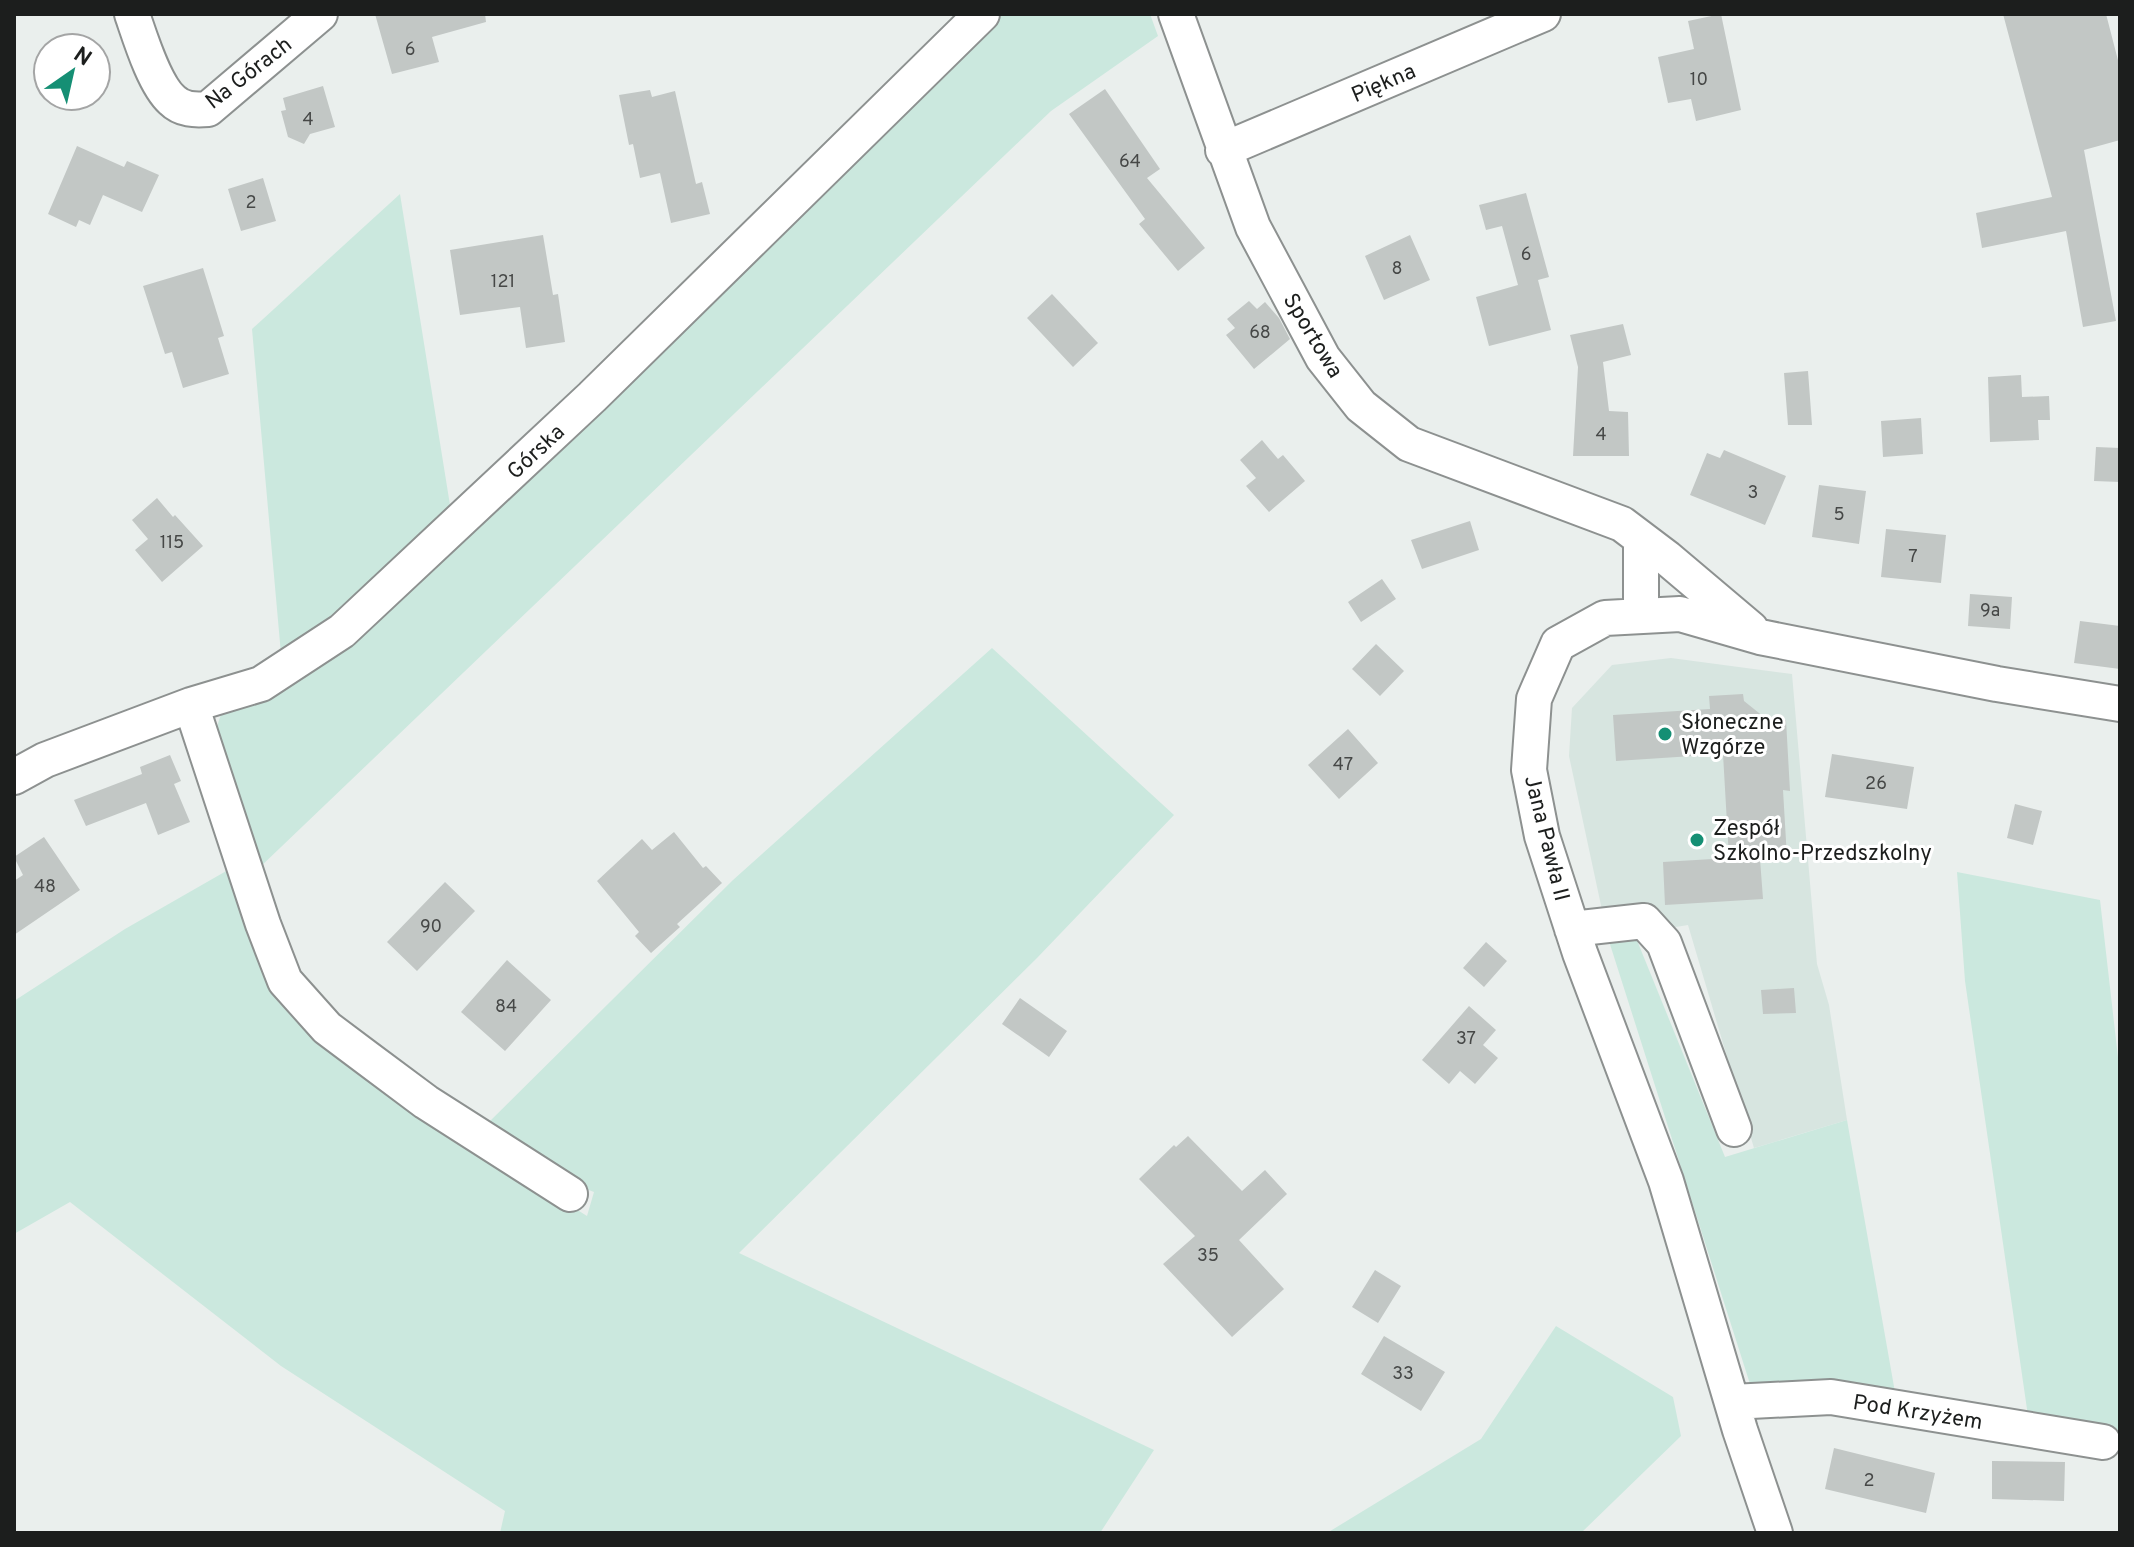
<svg xmlns="http://www.w3.org/2000/svg" width="2134" height="1547" font-family="Overpass,sans-serif">
<style>
.built{fill:#d7e5e0}
.green{fill:#cbe8de}
.building{fill:#c2c7c5}
.lines{fill:none;stroke-linecap:round;stroke-linejoin:round}
.minor-casing{stroke:#8d9190;stroke-width:38}
.minor{stroke:#fff;stroke-width:34}
.poi-dot{fill:#158f74;stroke:#fff;stroke-width:3}
.labels{text-anchor:middle;stroke-width:6;stroke-linejoin:round;paint-order:stroke}
.number-label{font-size:18px;fill:#464847}
.street-label{font-size:22px;fill:#1c1e1d;stroke:#fff}
.poi-label{font-size:22px;fill:#1c1e1d;stroke:#fff;text-anchor:start}
</style>
<rect width="100%" height="100%" fill="#eaefed"/>
<path class="built" d="M 1671,658 L 1792,674 L 1817,964 L 1829,1005 L 1847,1120 L 1754,1148 L 1688,925 L 1608,938 L 1569,756 L 1572,708 L 1612,665 Z"/>
<path class="green" d="M 997,14 L 1150,14 L 1158,36 L 1051,111 L 258,869 L 214,736 L 222,711 L 286,688 Z
M 400,194 L 450,505 L 358,600 L 281,654 L 252,329 Z
M 992,648 L 1174,815 L 1037,958 L 739,1253 L 1154,1450 L 1100,1533 L 500,1533 L 505,1511 L 281,1366 L 70,1202 L 14,1234 L 14,1001 L 125,929 L 235,866 L 287,1002 L 446,1127 L 587,1216 L 594,1192 L 576,1185 L 488,1123 L 733,880 Z
M 1957,872 L 2100,900 L 2120,1075 L 2120,1434 L 2028,1416 L 1965,981 Z
M 1634,933 L 1725,1157 L 1847,1120 L 1896,1398 L 1815,1384 L 1750,1384 L 1608,938 Z
M 1556,1326 L 1673,1397 L 1681,1436 L 1581,1533 L 1327,1533 L 1481,1439 Z"/>
<path class="building" d="M 375,14 L 485,14 L 486,22 L 432,37 L 439,62 L 392,74 Z
M 1721,14 L 1741,110 L 1696,121 L 1691,99 L 1668,103 L 1658,57 L 1694,49 L 1688,21 Z
M 2003,14 L 2106,14 L 2120,68 L 2120,140 L 2084,150 L 2116,321 L 2083,327 L 2066,231 L 1982,248 L 1976,213 L 2052,197 Z
M 323,86 L 335,127 L 310,134 L 304,144 L 288,137 L 281,111 L 286,110 L 283,98 Z
M 1105,89 L 1160,169 L 1147,178 L 1205,248 L 1178,271 L 1139,224 L 1145,219 L 1069,114 Z
M 650,90 L 652,97 L 675,91 L 696,184 L 702,182 L 710,214 L 671,223 L 660,173 L 640,178 L 633,144 L 629,145 L 619,95 Z
M 77,146 L 124,167 L 127,161 L 159,175 L 142,212 L 103,195 L 90,225 L 79,220 L 76,227 L 48,214 Z
M 263,178 L 276,221 L 241,231 L 228,189 Z
M 1526,193 L 1549,277 L 1538,280 L 1551,330 L 1489,346 L 1476,297 L 1518,285 L 1502,226 L 1486,230 L 1479,205 Z
M 543,235 L 553,295 L 558,294 L 565,342 L 526,348 L 520,307 L 460,315 L 450,250 Z
M 1410,235 L 1430,280 L 1384,300 L 1365,256 Z
M 203,268 L 224,336 L 218,338 L 229,374 L 183,388 L 172,352 L 165,354 L 143,286 Z
M 1052,294 L 1098,343 L 1073,367 L 1027,318 Z
M 1249,301 L 1257,309 L 1265,302 L 1279,318 L 1290,339 L 1254,369 L 1226,335 L 1235,328 L 1227,319 Z
M 1623,324 L 1631,355 L 1603,362 L 1609,411 L 1628,412 L 1629,456 L 1573,456 L 1578,367 L 1570,335 Z
M 1808,371 L 1812,425 L 1788,425 L 1784,373 Z
M 2021,375 L 2022,397 L 2049,396 L 2050,420 L 2038,420 L 2039,440 L 1990,442 L 1988,377 Z
M 1921,418 L 1923,454 L 1883,457 L 1881,421 Z
M 1262,440 L 1278,459 L 1283,455 L 1305,481 L 1269,512 L 1246,486 L 1256,478 L 1240,460 Z
M 2096,447 L 2120,448 L 2120,482 L 2094,481 Z
M 1724,450 L 1786,476 L 1765,525 L 1690,495 L 1707,453 L 1720,458 Z
M 1819,485 L 1866,491 L 1859,544 L 1812,537 Z
M 157,498 L 173,517 L 175,515 L 203,546 L 162,582 L 135,550 L 148,539 L 132,520 Z
M 1470,521 L 1479,550 L 1422,569 L 1411,540 Z
M 1886,529 L 1946,535 L 1941,583 L 1881,577 Z
M 1382,579 L 1396,599 L 1361,622 L 1348,602 Z
M 1970,594 L 2012,597 L 2010,629 L 1968,626 Z
M 2080,621 L 2120,626 L 2120,669 L 2074,663 Z
M 1376,644 L 1404,671 L 1380,696 L 1352,669 Z
M 1743,694 L 1744,701 L 1769,721 L 1786,720 L 1790,791 L 1783,790 L 1787,858 L 1760,859 L 1763,899 L 1665,905 L 1663,862 L 1729,858 L 1723,754 L 1616,761 L 1613,715 L 1710,709 L 1709,696 Z
M 1348,729 L 1378,763 L 1339,799 L 1308,765 Z
M 1832,754 L 1914,767 L 1907,809 L 1825,797 Z
M 170,755 L 181,781 L 174,784 L 190,822 L 158,835 L 146,803 L 86,826 L 74,800 L 142,774 L 140,767 Z
M 2015,804 L 2042,811 L 2033,845 L 2007,838 Z
M 674,832 L 703,868 L 706,866 L 722,883 L 677,924 L 680,927 L 651,953 L 635,936 L 639,932 L 597,881 L 642,839 L 652,850 Z
M 44,837 L 80,890 L 14,935 L 14,881 L 23,875 L 14,857 Z
M 445,882 L 475,911 L 417,971 L 387,942 Z
M 1486,942 L 1507,961 L 1484,987 L 1463,968 Z
M 507,960 L 551,1000 L 505,1051 L 461,1012 Z
M 1794,988 L 1796,1013 L 1763,1014 L 1761,990 Z
M 1020,998 L 1067,1031 L 1049,1057 L 1002,1024 Z
M 1469,1006 L 1496,1030 L 1483,1045 L 1498,1058 L 1475,1084 L 1460,1071 L 1449,1084 L 1422,1060 Z
M 1188,1136 L 1242,1191 L 1265,1170 L 1287,1194 L 1239,1240 L 1284,1289 L 1232,1337 L 1163,1264 L 1195,1236 L 1139,1179 L 1174,1145 L 1176,1147 Z
M 1375,1270 L 1401,1286 L 1378,1323 L 1352,1307 Z
M 1384,1336 L 1445,1372 L 1421,1411 L 1361,1374 Z
M 1834,1448 L 1935,1473 L 1926,1513 L 1825,1489 Z
M 1992,1461 L 2065,1462 L 2064,1501 L 1992,1499 Z"/>
<g class="lines">
<g class="minor-casing">
<path id="minor" d="M 132,14 C 140,37 154,84 172,100 C 182,110 195,110 208,109 L 320,14
M 1176,14 L 1253,227 L 1323,358 L 1361,406 L 1409,444 L 1622,524 L 1667,558 L 1751,629
M 1223,150 L 1543,14
M 1641,539 L 1641,616
M 191,705 L 263,924 L 285,981 L 327,1028 L 367,1058 L 426,1102 L 570,1194
M 14,777 L 45,760 L 191,705 L 261,684 L 342,631 L 592,397 L 982,14
M 1572,929 L 1644,921 L 1664,943 L 1734,1129
M 1732,1402 L 1831,1397 L 2103,1442
M 1775,1533 L 1740,1430 L 1666,1181 L 1580,953 L 1542,836 L 1529,770 L 1534,699 L 1558,644 L 1605,618 L 1680,614 L 1760,637 L 1997,684 L 2120,704"/>
</g>
<use href="#minor" class="minor"/>
</g>
<g class="poi-dot">
<circle cx="1665" cy="734" r="8"/>
<circle cx="1697" cy="840" r="8"/>
</g>
<g class="labels">
<g class="number-label">
<text x="410" y="55">6</text>
<text x="1699" y="85">10</text>
<text x="308" y="125">4</text>
<text x="1130" y="167">64</text>
<text x="251" y="208">2</text>
<text x="1526" y="260">6</text>
<text x="1397" y="274">8</text>
<text x="503" y="287">121</text>
<text x="1260" y="338">68</text>
<text x="1601" y="440">4</text>
<text x="1753" y="498">3</text>
<text x="1839" y="520">5</text>
<text x="172" y="548">115</text>
<text x="1913" y="562">7</text>
<text x="1990" y="616">9a</text>
<text x="1343" y="770">47</text>
<text x="1876" y="789">26</text>
<text x="45" y="892">48</text>
<text x="431" y="932">90</text>
<text x="506" y="1012">84</text>
<text x="1466" y="1044">37</text>
<text x="1208" y="1261">35</text>
<text x="1403" y="1379">33</text>
<text x="1869" y="1486">2</text>
</g>
<g class="street-label">
<text transform="translate(248 72) rotate(-38)" y="8">Na Górach</text>
<text transform="translate(1383 82) rotate(-23)" y="8">Piękna</text>
<text transform="translate(1314 335) rotate(59)" y="8">Sportowa</text>
<text transform="translate(535 451) rotate(-43)" y="8">Górska</text>
<text transform="translate(1548 838) rotate(76)" y="8">Jana Pawła II</text>
<text transform="translate(1918 1411) rotate(9)" y="8">Pod Krzyżem</text>
</g>
<g class="poi-label">
<text x="1681" y="729">Słoneczne<tspan x="1681" dy="25">Wzgórze</tspan></text>
<text x="1713" y="835">Zespół<tspan x="1713" dy="25">Szkolno-Przedszkolny</tspan></text>
</g>
</g>
<rect width="2134" height="1547" fill="none" stroke="#1c1e1d" stroke-width="32"/>
<g transform="translate(72 72) rotate(34)"><circle r="38" fill="#ffffff" stroke="#a4a5a5" stroke-width="2"/>
<path d="M0-6L14 30L0 20L-14 30Z" fill="#158f74"/>
<text y="-12" font-size="22" font-weight="bold" text-anchor="middle" fill="#1c1e1d">N</text>
</g>
</svg>
